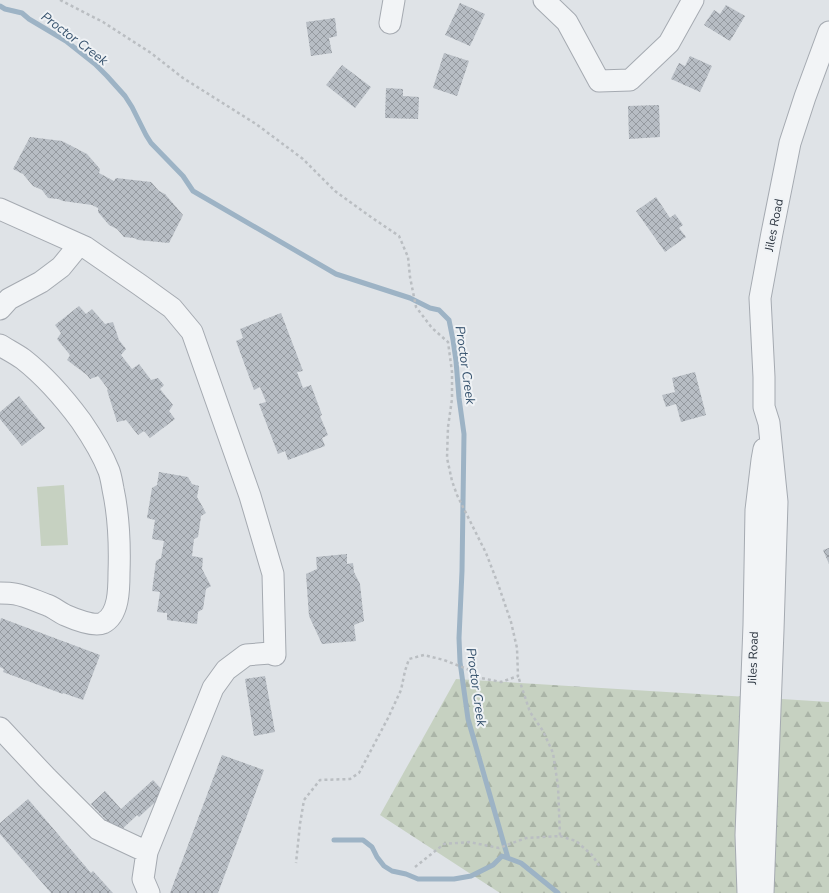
<svg xmlns="http://www.w3.org/2000/svg" width="829" height="893" font-family="'Nunito Sans',sans-serif">
<style>
.forest{fill:url(#forest-firs)}
.pitch{fill:#c6d1c1}
.lines{fill:none;stroke-linecap:round;stroke-linejoin:round}
.stream{stroke:#9db3c5;stroke-width:5}
.building{fill:url(#building-cross-hatch)}
.minor-casing{stroke:#a5aab1;stroke-width:23}
.path{stroke:#babec2;stroke-width:2.5;stroke-dasharray:3 3;stroke-linecap:butt}
.minor{stroke:#f2f4f6;stroke-width:21}
.labels{text-anchor:middle;stroke-width:4;stroke-linejoin:round;paint-order:stroke}
.street-label{font-size:12px;fill:#29323d;stroke:#eff2f5}
.water-label{font-size:13px;font-style:italic;fill:#37536e;stroke:#eff2f5}
</style>
<defs>
<pattern id="forest-firs" width="22" height="20" patternUnits="userSpaceOnUse"><rect width="22" height="20" fill="#c6d1c1"/><path d="M5 1l3.5 6h-7zM16 11l3.5 6h-7z" fill="#aab4a7"/></pattern>
<pattern id="building-cross-hatch" width="8" height="8" patternUnits="userSpaceOnUse"><rect width="8" height="8" fill="#b7bdc4"/><path d="M0 0l8 8M0 8l8-8" fill="none" stroke="#959aa0"/></pattern>
</defs>
<rect width="100%" height="100%" fill="#dfe3e7"/>
<path class="forest" d="M 456,679 L 829,702 L 829,893 L 500,893 L 380,815 Z"/>
<path class="pitch" d="M 64,485 L 68,545 L 41,546 L 37,487 Z"/>
<g class="lines">
<path class="stream" d="M 0,6 L 5,9 L 22,13 L 29,19 L 66,41 L 95,64 L 107,76 L 125,96 L 132,107 L 146,135 L 151,143 L 183,176 L 193,191 L 336,274 L 410,298 L 430,308 L 439,310 L 449,320 L 453,340 L 456,361 L 459,398 L 464,434 L 462,571 L 459,638 L 460,662 L 468,719 L 508,858
M 334,840 L 363,840 L 372,847 L 377,857 L 384,866 L 392,871 L 406,874 L 418,879 L 454,879 L 471,876 L 493,865 L 502,856 L 521,863 L 558,893"/>
</g>
<path class="building" d="M 460,3 L 485,14 L 470,46 L 445,35 Z
M 726,5 L 745,16 L 730,41 L 704,25 L 714,10 L 720,14 Z
M 335,18 L 337,36 L 329,38 L 332,53 L 311,56 L 306,22 Z
M 444,53 L 469,61 L 457,96 L 433,88 Z
M 690,56 L 712,66 L 700,92 L 671,79 L 679,63 L 685,66 Z
M 342,65 L 371,87 L 355,108 L 326,85 Z
M 386,88 L 403,89 L 403,96 L 419,97 L 418,119 L 385,118 Z
M 659,105 L 660,137 L 629,139 L 628,106 Z
M 30,137 L 62,141 L 87,154 L 100,169 L 99,173 L 114,181 L 116,178 L 151,182 L 159,191 L 165,194 L 183,215 L 169,243 L 138,240 L 134,238 L 124,237 L 117,229 L 109,225 L 98,212 L 98,208 L 92,205 L 63,201 L 58,199 L 48,198 L 42,190 L 33,186 L 23,174 L 13,169 Z
M 656,197 L 670,218 L 675,214 L 683,225 L 679,228 L 686,237 L 665,252 L 636,211 Z
M 79,306 L 86,314 L 92,309 L 105,324 L 113,322 L 119,340 L 126,349 L 121,355 L 132,369 L 139,364 L 151,380 L 158,378 L 164,385 L 160,389 L 173,405 L 169,411 L 175,419 L 150,438 L 144,431 L 138,435 L 126,420 L 117,422 L 107,390 L 108,389 L 98,376 L 90,379 L 87,375 L 67,360 L 70,355 L 57,339 L 61,333 L 55,325 Z
M 281,313 L 303,371 L 297,372 L 303,388 L 311,385 L 322,415 L 320,416 L 328,435 L 322,438 L 325,446 L 288,460 L 285,451 L 278,454 L 259,404 L 266,402 L 260,387 L 254,390 L 236,341 L 243,338 L 240,329 Z
M 695,372 L 706,415 L 681,422 L 676,404 L 666,407 L 662,395 L 675,392 L 672,378 Z
M 19,396 L 45,428 L 22,446 L 0,419 L 0,412 Z
M 159,472 L 188,477 L 192,484 L 199,486 L 197,497 L 206,513 L 201,516 L 198,537 L 194,539 L 192,556 L 203,558 L 202,569 L 211,586 L 206,589 L 203,609 L 198,612 L 197,624 L 167,620 L 167,613 L 157,612 L 160,592 L 152,591 L 156,561 L 161,558 L 164,541 L 152,539 L 155,520 L 147,518 L 152,488 L 157,485 Z
M 829,548 L 829,564 L 823,550 Z
M 347,554 L 347,564 L 353,563 L 354,572 L 360,584 L 364,621 L 354,625 L 356,641 L 322,644 L 309,616 L 306,574 L 317,569 L 316,557 Z
M 1,618 L 100,655 L 83,700 L 63,693 L 63,694 L 3,672 L 4,669 L 0,667 L 0,622 Z
M 265,676 L 275,732 L 254,736 L 245,679 Z
M 222,755 L 264,770 L 218,893 L 170,893 Z
M 153,780 L 165,793 L 139,817 L 137,815 L 118,833 L 91,804 L 105,791 L 121,809 Z
M 28,799 L 91,873 L 93,871 L 113,893 L 51,893 L 0,834 L 0,823 Z"/>
<g class="lines">
<g class="minor-casing">
<path id="minor" d="M 544,0 L 567,22 L 599,81 L 630,80 L 669,43 L 693,0
M 390,23 L 394,0
M 0,209 L 85,247 L 140,285 L 172,308 L 192,332 L 250,496 L 273,574 L 275,655 L 270,653 L 246,655 L 226,670 L 213,688 L 147,852 L 143,879 L 149,893
M 0,309 L 9,299 L 41,282 L 61,267 L 79,245
M 0,345 C 8,350 16,354 23,359 C 46,377 64,398 81,421 C 92,437 102,453 109,471 C 111,477 112,483 113,489 C 119,517 120,545 119,573 C 119,589 119,615 103,623 C 94,627 74,619 65,615 C 59,612 53,607 47,605 C 36,601 26,596 15,594 C 10,593 5,593 0,593
M 0,728 L 47,778 L 98,829 L 147,852
M 748,893 L 746,835 L 754,625 L 756,510 L 762,460 L 764,449
M 763,893 L 773,630 L 777,502 L 769,423 L 764,407 L 764,377 L 760,298 L 772,233 L 790,143 L 805,97 L 829,32"/>
</g>
<path class="path" d="M 60,0 L 103,22 L 151,53 L 183,78 L 256,124 L 303,159 L 335,191 L 368,215 L 399,236 L 408,257 L 410,277 L 416,307 L 432,328 L 448,342 L 452,372 L 452,399 L 448,427 L 447,458 L 452,481 L 457,495 L 486,553 L 498,584 L 511,622 L 517,648 L 518,676 L 501,682 L 481,678 L 467,669 L 444,660 L 424,655 L 409,659 L 405,671 L 401,690 L 388,718 L 359,773 L 350,779 L 320,780 L 304,800 L 300,824 L 296,863
M 560,836 L 576,841 L 592,855 L 600,867
M 415,867 L 444,844 L 469,842 L 499,848 L 526,838 L 560,836 L 558,786 L 553,753 L 543,731 L 530,712 L 518,676"/>
<use href="#minor" class="minor"/>
</g>
<g class="labels">
<g class="street-label">
<text transform="translate(774 225) rotate(-79)" y="4">Jiles Road</text>
<text transform="translate(753 658) rotate(-88)" y="4">Jiles Road</text>
</g>
<g class="water-label">
<text transform="translate(75 38) rotate(37)" y="5">Proctor Creek</text>
<text transform="translate(466 365) rotate(82)" y="5">Proctor Creek</text>
<text transform="translate(477 687) rotate(82)" y="5">Proctor Creek</text>
</g>
</g>
</svg>
